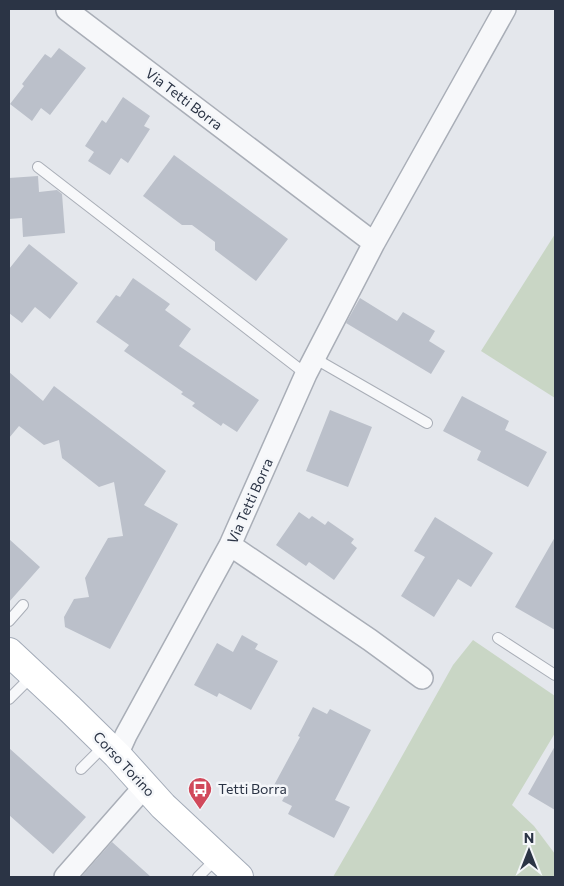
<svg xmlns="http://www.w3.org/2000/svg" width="564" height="886" font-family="Commissioner,sans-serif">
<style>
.green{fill:#c9d6c5}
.building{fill:#bbc0ca}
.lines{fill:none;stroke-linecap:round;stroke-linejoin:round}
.lane-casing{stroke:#a9aeb7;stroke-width:12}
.street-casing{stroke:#a9aeb7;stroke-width:24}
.primary-casing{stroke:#a3abb8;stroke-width:30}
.lane{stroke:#f7f8fa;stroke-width:10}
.street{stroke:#f7f8fa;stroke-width:21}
.primary{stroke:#fff;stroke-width:28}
.labels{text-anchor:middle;stroke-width:5;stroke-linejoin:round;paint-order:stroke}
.street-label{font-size:14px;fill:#2b3445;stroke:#f4f6f9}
.poi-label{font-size:14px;fill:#2b3445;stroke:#f4f6f9;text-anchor:start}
</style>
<rect width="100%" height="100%" fill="#e4e7ec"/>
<path class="green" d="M 555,234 L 555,398 L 481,351 Z
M 473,640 L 555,696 L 555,733 L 512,805 L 534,826 L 555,854 L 555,877 L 333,877 L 373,808 L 453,665 Z"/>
<path class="building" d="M 59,48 L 86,68 L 50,115 L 41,108 L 32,121 L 10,104 L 24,86 L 22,84 L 45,54 L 51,58 Z
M 123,97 L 150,116 L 144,126 L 150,129 L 128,163 L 121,158 L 110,175 L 88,161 L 94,152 L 85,146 L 102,120 L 106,123 Z
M 174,155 L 288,239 L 256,281 L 215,250 L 215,242 L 192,225 L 182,225 L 143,196 Z
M 38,176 L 39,192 L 57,190 L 62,194 L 65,233 L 23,237 L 22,218 L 9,219 L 9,178 Z
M 29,244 L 78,283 L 50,319 L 35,307 L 22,323 L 9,313 L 9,269 Z
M 133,278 L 170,304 L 165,310 L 191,329 L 179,346 L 259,400 L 237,432 L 223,423 L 221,426 L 192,406 L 195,403 L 181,394 L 183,392 L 124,351 L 129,345 L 96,322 L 116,295 L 120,297 Z
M 360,298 L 397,321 L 403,312 L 435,331 L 429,341 L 445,351 L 431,374 L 346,323 Z
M 9,372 L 43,401 L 54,386 L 166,471 L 144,505 L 178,524 L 110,649 L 65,627 L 64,617 L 74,599 L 89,597 L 85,578 L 108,538 L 123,536 L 114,482 L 99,487 L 62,458 L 59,440 L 44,445 L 19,426 L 9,438 Z
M 462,396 L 509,421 L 505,430 L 547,452 L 528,487 L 477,460 L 481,451 L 443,431 Z
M 330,410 L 372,427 L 348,487 L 306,471 Z
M 299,512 L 309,519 L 312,516 L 325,525 L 328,521 L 354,539 L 351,543 L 357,548 L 334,580 L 309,562 L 306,566 L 276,545 Z
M 435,517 L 493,553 L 471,587 L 458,579 L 434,617 L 401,596 L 425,557 L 414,551 Z
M 555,537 L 555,630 L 515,607 Z
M 9,539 L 40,567 L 9,602 Z
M 242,635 L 258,644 L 255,649 L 278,661 L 251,710 L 219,693 L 217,697 L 194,685 L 217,643 L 233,652 Z
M 313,707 L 327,714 L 330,709 L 371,730 L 335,800 L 350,807 L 334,838 L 288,814 L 292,806 L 282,801 L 285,796 L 272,789 L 300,737 L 298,736 Z
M 555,746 L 555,810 L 528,794 Z
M 9,748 L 86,817 L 53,854 L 9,815 Z
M 112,842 L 151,877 L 81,877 Z"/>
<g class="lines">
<g class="lane-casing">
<path id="lane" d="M 38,167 L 306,374
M 314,358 L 427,423
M 9,621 L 23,605
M 498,638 L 555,675
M 9,699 L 33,675
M 81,769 L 105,745
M 198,877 L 217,858"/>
</g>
<g class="street-casing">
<path id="street" d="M 67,10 L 374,243
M 230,545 L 370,640 L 422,678
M 117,755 L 126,735 L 230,545 L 306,374 L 374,243 L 505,9
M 65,877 L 145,786"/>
</g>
<g class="primary-casing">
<path id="primary" d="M 9,652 L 70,709 L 117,755 L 163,806 L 239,877"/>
</g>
<use href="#lane" class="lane"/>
<use href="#street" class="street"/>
<use href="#primary" class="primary"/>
</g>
<defs>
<g id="bus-pin" transform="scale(1.25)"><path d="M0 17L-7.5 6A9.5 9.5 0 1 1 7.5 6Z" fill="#d1495b" stroke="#f4f6f9"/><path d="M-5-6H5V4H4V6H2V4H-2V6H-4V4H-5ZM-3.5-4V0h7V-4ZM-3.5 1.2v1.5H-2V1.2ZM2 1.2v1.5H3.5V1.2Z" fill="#fff"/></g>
</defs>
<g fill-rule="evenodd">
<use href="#bus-pin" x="200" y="789"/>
</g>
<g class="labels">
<g class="street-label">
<text transform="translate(184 99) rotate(37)" y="5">Via Tetti Borra</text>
<text transform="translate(250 501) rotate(-66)" y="5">Via Tetti Borra</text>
<text transform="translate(124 764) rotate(47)" y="5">Corso Torino</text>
</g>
<g class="poi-label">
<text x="218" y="794">Tetti Borra</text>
</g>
</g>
<rect width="564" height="886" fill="none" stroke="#2b3445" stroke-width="20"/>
<g transform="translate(529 851)" stroke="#f4f6f9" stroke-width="4" paint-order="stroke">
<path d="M0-4L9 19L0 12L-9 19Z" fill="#2b3445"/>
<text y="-8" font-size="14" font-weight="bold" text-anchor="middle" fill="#2b3445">N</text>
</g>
</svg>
